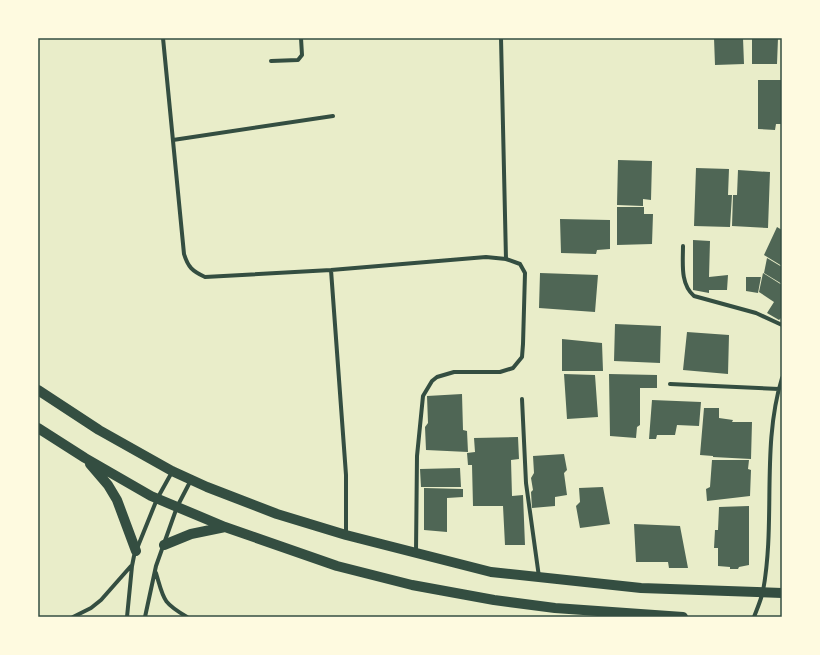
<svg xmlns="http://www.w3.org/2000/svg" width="820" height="655" font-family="'Alegreya Sans',sans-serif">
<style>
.building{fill:#4f6655}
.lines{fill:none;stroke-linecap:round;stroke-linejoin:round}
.minor{stroke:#344e41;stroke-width:4}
.primary{stroke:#344e41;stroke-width:10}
.neatline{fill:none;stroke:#344e41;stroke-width:1.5}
</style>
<rect width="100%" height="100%" fill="#e9edc9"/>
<path class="building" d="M 714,38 L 743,38 L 744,64 L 715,65 Z
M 752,38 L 778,38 L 777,64 L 752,64 Z
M 758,80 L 782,80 L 782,124 L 776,124 L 775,130 L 758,129 Z
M 618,160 L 652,161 L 651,200 L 643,199 L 643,206 L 617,205 Z
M 696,168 L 729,169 L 728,195 L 732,195 L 730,227 L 694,226 Z
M 738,170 L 770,172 L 768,228 L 732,226 L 733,195 L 737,195 Z
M 617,207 L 644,207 L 644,214 L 653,214 L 652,244 L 617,245 Z
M 560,219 L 610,220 L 610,249 L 597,250 L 596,254 L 561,253 Z
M 777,227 L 782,230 L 782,266 L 764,255 Z
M 693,240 L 710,241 L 709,277 L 728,275 L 727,290 L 709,290 L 709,293 L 693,290 Z
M 767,258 L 782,267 L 782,284 L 764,273 Z
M 540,273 L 598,275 L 595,312 L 539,308 Z
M 763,273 L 782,285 L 782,317 L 779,320 L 767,313 L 774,302 L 759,292 Z
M 746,277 L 761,277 L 758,293 L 746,291 Z
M 615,324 L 661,326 L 660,363 L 614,361 Z
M 687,332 L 729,335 L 728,374 L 683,370 Z
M 562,339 L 602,343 L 603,371 L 562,371 Z
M 564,374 L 595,375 L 598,417 L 567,419 Z
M 609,374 L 657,375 L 657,388 L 640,388 L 640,425 L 637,427 L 636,438 L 610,436 Z
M 462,394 L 463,430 L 467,431 L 468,452 L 426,450 L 425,427 L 428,423 L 427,396 Z
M 652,400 L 701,402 L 699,426 L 677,425 L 675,435 L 657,435 L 656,439 L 649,439 Z
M 704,408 L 719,408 L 719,418 L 733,420 L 732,422 L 752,422 L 751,459 L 713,457 L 713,456 L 700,455 Z
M 518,437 L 519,459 L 511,460 L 512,496 L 523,495 L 525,545 L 505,545 L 503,506 L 473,506 L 472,465 L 468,465 L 467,453 L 475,452 L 474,438 Z
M 564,454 L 567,470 L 564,473 L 567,495 L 555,497 L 555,506 L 532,508 L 531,492 L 533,490 L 531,478 L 534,473 L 533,456 Z
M 712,460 L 749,460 L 748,469 L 751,470 L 750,496 L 707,501 L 706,489 L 710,487 Z
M 460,468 L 461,487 L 421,487 L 420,469 Z
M 603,487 L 610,524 L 580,528 L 576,506 L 580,502 L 579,488 Z
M 424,488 L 463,489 L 463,497 L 447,498 L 447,532 L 424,530 Z
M 749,506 L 749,565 L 739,567 L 738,569 L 730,569 L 730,567 L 718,566 L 718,548 L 714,548 L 715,530 L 718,530 L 719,507 Z
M 634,524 L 680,526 L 688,568 L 669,568 L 668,562 L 636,562 Z"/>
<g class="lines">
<path class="minor" d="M 163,38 L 184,254 C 188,267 192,271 205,277 L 331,270 L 486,257 L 506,259 L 501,38
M 271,61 L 298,60 L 302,55 L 301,38
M 173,140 L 333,116
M 683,246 C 683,263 680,284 694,296 L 756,313 L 782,325
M 331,270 L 346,475 L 346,535
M 670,384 L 779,389
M 522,399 L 526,483 L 539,577
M 416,552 L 417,456 L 423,396 L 432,381 L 437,377 L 454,372 L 500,372 L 513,368 L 522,357 L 523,344 L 525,273 L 520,264 L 506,259
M 156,573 C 164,600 162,602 187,617
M 73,617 L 91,608 L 101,600 L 131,566
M 127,617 L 132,566 L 134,556 L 157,499 L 172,472
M 145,617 L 156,566 L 177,507 L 191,480
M 754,617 C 757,609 761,600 763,591 C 776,521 761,446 782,378"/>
<path class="primary" d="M 38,390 L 99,430 L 172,471 L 207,487 L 277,514 L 346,535 L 491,572 L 641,588 L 782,593
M 38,428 L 85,458 L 151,496 L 225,527 L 337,566 L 412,585 L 494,600 L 555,608 L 683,617
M 90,464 L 108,485 L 117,500 L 136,551
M 164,545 L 191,534 L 225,527"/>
</g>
<rect width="820" height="655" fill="none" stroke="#fefae0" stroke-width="78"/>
<rect x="39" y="39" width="742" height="577" class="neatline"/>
</svg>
